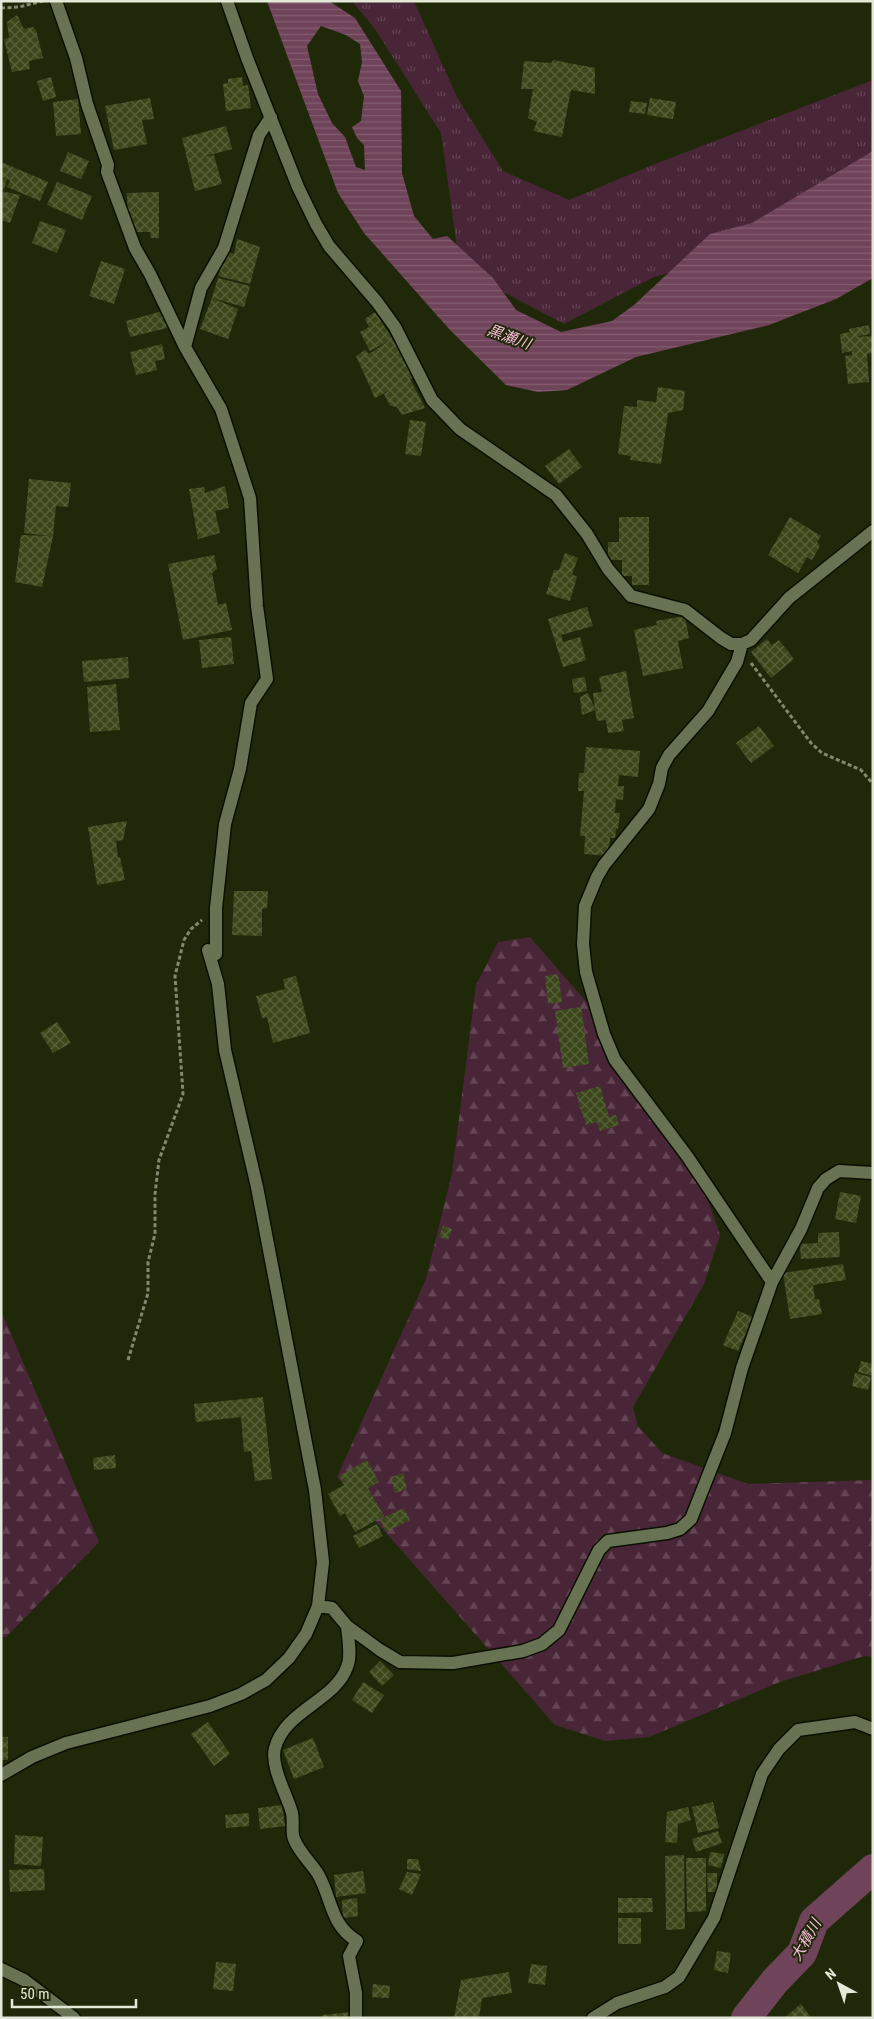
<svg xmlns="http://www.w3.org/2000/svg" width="874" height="2019" font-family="'Roboto Condensed','Noto Sans JP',sans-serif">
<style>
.grass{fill:url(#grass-tufts)}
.forest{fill:url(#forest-firs)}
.water{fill:url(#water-rules);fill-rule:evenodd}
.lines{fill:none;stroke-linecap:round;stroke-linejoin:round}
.river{stroke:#6f4359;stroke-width:30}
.building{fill:url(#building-cross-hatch)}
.street-casing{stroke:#0a1000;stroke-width:15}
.path{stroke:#828971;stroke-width:3;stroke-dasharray:4 2.5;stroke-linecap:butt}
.street{stroke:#687353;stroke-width:12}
.labels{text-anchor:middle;stroke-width:4;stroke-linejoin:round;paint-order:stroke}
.water-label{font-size:15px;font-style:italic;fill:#fbbfdc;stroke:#20280a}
</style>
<defs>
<pattern id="grass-tufts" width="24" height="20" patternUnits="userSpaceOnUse" patternTransform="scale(1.25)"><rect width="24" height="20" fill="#492538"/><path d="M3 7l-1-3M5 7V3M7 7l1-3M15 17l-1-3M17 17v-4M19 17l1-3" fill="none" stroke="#634554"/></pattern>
<pattern id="forest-firs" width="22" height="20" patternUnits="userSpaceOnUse" patternTransform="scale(1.25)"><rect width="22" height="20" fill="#492538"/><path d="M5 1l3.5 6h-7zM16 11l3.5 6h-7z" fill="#634554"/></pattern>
<pattern id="water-rules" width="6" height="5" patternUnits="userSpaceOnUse" patternTransform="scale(1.25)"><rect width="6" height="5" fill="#6f4359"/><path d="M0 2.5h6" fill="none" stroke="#835e70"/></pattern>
<pattern id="building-cross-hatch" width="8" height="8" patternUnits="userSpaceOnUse" patternTransform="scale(1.25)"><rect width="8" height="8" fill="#3b471b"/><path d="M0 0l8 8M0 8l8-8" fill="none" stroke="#57623b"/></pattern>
</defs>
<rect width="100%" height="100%" fill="#20280a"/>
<path class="grass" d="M 352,1 L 414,1 L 457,97 L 503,171 L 569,200 L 650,166 L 873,80 L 873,178 L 752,248 L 654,277 L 564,324 L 460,269 L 441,133 L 375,29 Z"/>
<path class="forest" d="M 530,937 L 589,1005 L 704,1189 L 720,1235 L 704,1284 L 633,1407 L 638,1426 L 662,1453 L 748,1484 L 873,1480 L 873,1657 L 864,1656 L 780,1682 L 649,1737 L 605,1741 L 555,1725 L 337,1477 L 426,1279 L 452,1173 L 476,985 L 498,942 Z
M 1,1310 L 99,1542 L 6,1637 L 1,1637 Z"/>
<path class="water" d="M 267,1 L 329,1 L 355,18 L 401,91 L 402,173 L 414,216 L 433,239 L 447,236 L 493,278 L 516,310 L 561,332 L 612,321 L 634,305 L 710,234 L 752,223 L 873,151 L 873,278 L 836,299 L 769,325 L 636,357 L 567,390 L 538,392 L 506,385 L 450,330 L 364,233 L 338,193 ZM 321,26 L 346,35 L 360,44 L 362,62 L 358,81 L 364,96 L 361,121 L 352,127 L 357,138 L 364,145 L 365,170 L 356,167 L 345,137 L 332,123 L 318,94 L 307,46 Z"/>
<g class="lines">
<path class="river" d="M 746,2018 L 775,1981 L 802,1953 L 814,1921 L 873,1869"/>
</g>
<path class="building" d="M 17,15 L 24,29 L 33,27 L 36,30 L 43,58 L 29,61 L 30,69 L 12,72 L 4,39 L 9,38 L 7,22 Z
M 553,60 L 595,68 L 595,94 L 571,90 L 562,137 L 533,131 L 537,122 L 528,118 L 533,89 L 521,89 L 524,61 L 551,63 Z
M 51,77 L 56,97 L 43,101 L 37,81 Z
M 242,77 L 243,86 L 248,85 L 251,108 L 226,111 L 223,84 L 228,83 L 228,79 Z
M 150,98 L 154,119 L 142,120 L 147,144 L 114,150 L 105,106 Z
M 650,98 L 676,102 L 673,119 L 647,115 Z
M 78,99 L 81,134 L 56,136 L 53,102 Z
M 631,101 L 647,103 L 645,114 L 629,112 Z
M 226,126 L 232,149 L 202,157 L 214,155 L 222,184 L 195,191 L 182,138 Z
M 68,152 L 89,161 L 81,179 L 60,171 Z
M 1,162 L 48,182 L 40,201 L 7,187 L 10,180 L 1,177 Z
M 1,178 L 7,179 L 4,190 L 1,190 Z
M 57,182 L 92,196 L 82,220 L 47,205 Z
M 1,191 L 20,195 L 10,223 L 1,220 Z
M 159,192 L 159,238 L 151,238 L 150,232 L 128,232 L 127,193 Z
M 40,221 L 66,230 L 57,253 L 32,243 Z
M 237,239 L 260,247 L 250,284 L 218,276 L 227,252 L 234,254 Z
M 101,261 L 125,269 L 114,304 L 89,296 Z
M 218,278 L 250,286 L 244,307 L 212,298 Z
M 212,298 L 238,309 L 228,339 L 200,329 Z
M 163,311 L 167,328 L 130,337 L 126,321 Z
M 375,312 L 392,338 L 415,377 L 410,379 L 425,408 L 402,415 L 397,407 L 390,406 L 384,394 L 392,389 L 375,398 L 356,356 L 365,350 L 369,354 L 390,340 L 370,351 L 360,332 L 369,327 L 365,319 Z
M 869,325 L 870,334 L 855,337 L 873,336 L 873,353 L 867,354 L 869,382 L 848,384 L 845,356 L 852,355 L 852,351 L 842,353 L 840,334 L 850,332 L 849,329 Z
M 162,344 L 165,359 L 155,361 L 157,370 L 136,375 L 130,352 Z
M 658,387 L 685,391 L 683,410 L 668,413 L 661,464 L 630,460 L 631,456 L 618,454 L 624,406 L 637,407 L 637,400 L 656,402 Z
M 410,420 L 426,422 L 421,456 L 405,454 Z
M 569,449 L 582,467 L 559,484 L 545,466 Z
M 29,479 L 71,483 L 68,507 L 56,506 L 53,536 L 42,587 L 15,582 L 21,535 L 49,536 L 24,533 Z
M 225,486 L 229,508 L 215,511 L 220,533 L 198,539 L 189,489 L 205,487 L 205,493 Z
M 619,517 L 649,517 L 649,585 L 632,585 L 632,576 L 622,576 L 622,560 L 608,560 L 608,542 L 619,542 Z
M 790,517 L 821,536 L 817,542 L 820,546 L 812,560 L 807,557 L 798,573 L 768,555 Z
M 565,553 L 578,558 L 572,574 L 577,577 L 570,601 L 546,594 L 554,570 L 559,570 Z
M 214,555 L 217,569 L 212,573 L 218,605 L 226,603 L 232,630 L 183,640 L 168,564 Z
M 587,607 L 593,626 L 561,635 L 563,642 L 580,637 L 586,660 L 563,667 L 548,619 Z
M 685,616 L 689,638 L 678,641 L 683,668 L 643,676 L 634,630 L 657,625 L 656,621 Z
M 231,637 L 234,664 L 202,668 L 199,640 Z
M 767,639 L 772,645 L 779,640 L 794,659 L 771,678 L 751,652 Z
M 128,657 L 129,678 L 84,682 L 82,661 Z
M 626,671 L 634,718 L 622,720 L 624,731 L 608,733 L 606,720 L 597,721 L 595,710 L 582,715 L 580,697 L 588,693 L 595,709 L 593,693 L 602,692 L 599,677 Z
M 585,677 L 587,691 L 574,693 L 572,679 Z
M 116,684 L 120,730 L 90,732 L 87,687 Z
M 759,726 L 774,746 L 751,763 L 736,743 Z
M 586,747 L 640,751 L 638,777 L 619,775 L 618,786 L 624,786 L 623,800 L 616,799 L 615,813 L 620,813 L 618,829 L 616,829 L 615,838 L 610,838 L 609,856 L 584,854 L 585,836 L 580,836 L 584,791 L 578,791 L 579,773 L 584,773 Z
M 127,821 L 123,840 L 116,841 L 118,858 L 120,857 L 125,880 L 97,885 L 88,827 Z
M 234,891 L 268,891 L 267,908 L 262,909 L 262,936 L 232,935 Z
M 558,974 L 562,1002 L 548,1004 L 545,976 Z
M 296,976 L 310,1033 L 273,1043 L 267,1017 L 262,1018 L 256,996 L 285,989 L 283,979 Z
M 581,1007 L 589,1064 L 563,1068 L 555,1011 Z
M 57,1022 L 71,1043 L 53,1053 L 40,1033 Z
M 600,1086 L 609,1117 L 616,1115 L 619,1125 L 600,1131 L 597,1122 L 586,1125 L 576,1093 Z
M 840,1192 L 861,1196 L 856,1223 L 835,1219 Z
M 443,1226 L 452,1229 L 448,1240 L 439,1237 Z
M 839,1232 L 840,1257 L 801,1259 L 800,1244 L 818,1243 L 818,1233 Z
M 843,1264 L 846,1280 L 813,1285 L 815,1299 L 819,1299 L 822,1314 L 790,1319 L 783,1273 Z
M 738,1311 L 753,1317 L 738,1351 L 723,1345 Z
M 861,1361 L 873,1364 L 873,1376 L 858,1372 Z
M 855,1373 L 871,1377 L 868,1390 L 852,1386 Z
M 263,1397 L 272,1479 L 255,1481 L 251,1451 L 244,1452 L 241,1417 L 196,1422 L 194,1404 Z
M 115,1455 L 116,1468 L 94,1470 L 93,1458 Z
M 367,1460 L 379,1482 L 368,1488 L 384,1516 L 355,1532 L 345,1513 L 340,1516 L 328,1494 L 344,1485 L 339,1476 Z
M 403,1473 L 407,1489 L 395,1493 L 391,1477 Z
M 404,1508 L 410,1520 L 386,1532 L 380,1519 Z
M 377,1524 L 383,1536 L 359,1548 L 353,1536 Z
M 380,1661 L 394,1675 L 382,1686 L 369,1672 Z
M 363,1682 L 384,1695 L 372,1713 L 352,1700 Z
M 208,1722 L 230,1754 L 214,1766 L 191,1734 Z
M 1,1737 L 8,1737 L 8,1760 L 1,1760 Z
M 313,1738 L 324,1767 L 294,1779 L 283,1750 Z
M 713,1802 L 719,1828 L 698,1833 L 692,1807 Z
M 282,1805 L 285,1826 L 260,1829 L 258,1808 Z
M 688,1807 L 691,1820 L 678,1824 L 677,1843 L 665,1842 L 667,1812 Z
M 249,1813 L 249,1826 L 226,1828 L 225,1815 Z
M 718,1831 L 722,1843 L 696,1852 L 692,1839 Z
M 15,1835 L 43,1837 L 41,1866 L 14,1864 Z
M 710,1852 L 724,1854 L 721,1868 L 708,1865 Z
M 684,1855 L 685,1929 L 666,1930 L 665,1856 Z
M 686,1858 L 706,1858 L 706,1911 L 687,1912 Z
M 407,1859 L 418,1859 L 421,1871 L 407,1869 Z
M 44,1869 L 45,1890 L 10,1892 L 9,1870 Z
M 363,1871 L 366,1893 L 336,1897 L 334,1875 Z
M 407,1872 L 421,1874 L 412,1895 L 399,1889 Z
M 707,1873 L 717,1873 L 717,1892 L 708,1892 Z
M 357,1898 L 358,1916 L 343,1918 L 342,1900 Z
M 618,1898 L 652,1898 L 653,1912 L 618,1913 Z
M 618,1918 L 641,1918 L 641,1944 L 618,1944 Z
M 717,1951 L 731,1953 L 728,1973 L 714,1970 Z
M 216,1962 L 236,1964 L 233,1991 L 213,1989 Z
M 531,1964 L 547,1966 L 545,1985 L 528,1983 Z
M 509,1972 L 512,1993 L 482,1998 L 479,2018 L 454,2018 L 461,1980 Z
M 373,1984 L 390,1986 L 389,1998 L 372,1997 Z
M 801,2004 L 810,2016 L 807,2018 L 784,2018 Z
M 353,2012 L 354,2018 L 323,2018 L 322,2015 Z"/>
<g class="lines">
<g class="street-casing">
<path id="street" d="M 227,1 L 247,58 L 298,187 L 316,224 L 329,246 L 377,302 L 395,327 L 432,400 L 460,429 L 556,495 L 587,534 L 608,569 L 631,596 L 685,610 L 721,638 L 731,644 L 742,644 L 751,640 L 789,598 L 873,531
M 185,347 L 201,288 L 224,248 L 259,135 L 271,117
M 742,644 L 737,662 L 708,711 L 669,755 L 662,768 L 659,784 L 649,809 L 604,865 L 597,877 L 585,906 L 583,944 L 586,972 L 604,1034 L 615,1060 L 687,1156 L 772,1282
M 318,1606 L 332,1608 L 347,1626 L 380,1650 L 400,1662 L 453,1663 L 523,1651 L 542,1644 L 559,1630 L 599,1550 L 608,1541 L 667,1533 L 680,1529 L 691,1519 L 725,1433 L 742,1368 L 772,1282 L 801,1229 L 818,1188 L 826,1179 L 839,1171 L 873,1173
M 347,1626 C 348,1639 352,1655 347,1667 C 335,1701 285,1710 275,1748 C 270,1766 287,1795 292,1813 C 294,1821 291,1832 294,1839 C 299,1852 311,1863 318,1874 C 332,1898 330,1925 357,1941 L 349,1956 L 356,1993 L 356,2018
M 1,1775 L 32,1757 L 66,1743 L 210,1706 L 241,1694 L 266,1680 L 289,1658 L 306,1634 L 318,1606 L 323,1562 L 315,1490 L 257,1187 L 225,1050 L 218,984 L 208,950 L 216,954 L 216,908 L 225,824 L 240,769 L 251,703 L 267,679 L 257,606 L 250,498 L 221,409 L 185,347 L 150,274 L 135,248 L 107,172 L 108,165 L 87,104 L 76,58 L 56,1
M 1,1969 L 24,1980 L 74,2018
M 593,2018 L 617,2003 L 665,1987 L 679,1977 L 714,1918 L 762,1774 L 779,1749 L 798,1730 L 855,1722 L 873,1729"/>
</g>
<path class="path" d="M 1,8 L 19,7 L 43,1
M 751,663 L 811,743 L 822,753 L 861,770 L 873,784
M 128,1360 L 148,1293 L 148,1262 L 155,1234 L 155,1194 L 159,1160 L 183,1094 L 175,976 L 184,940 L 191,929 L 202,920"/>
<use href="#street" class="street"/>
</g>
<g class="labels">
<g class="water-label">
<text transform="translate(509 337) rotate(20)" y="5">黒瀬川</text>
<text transform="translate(806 1940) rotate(-60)" y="5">大積川</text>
</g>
</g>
<rect width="874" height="2019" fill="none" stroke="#e3e9d7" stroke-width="5"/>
<g transform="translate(839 1984) rotate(320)" stroke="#20280a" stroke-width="4" paint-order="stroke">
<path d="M0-4L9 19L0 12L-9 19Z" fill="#e3e9d7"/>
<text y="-8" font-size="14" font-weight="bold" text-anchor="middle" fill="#e3e9d7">N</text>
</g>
<path d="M12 1999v8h124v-8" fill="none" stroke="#e3e9d7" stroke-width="2.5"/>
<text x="20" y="1999" font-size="15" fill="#e3e9d7" stroke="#20280a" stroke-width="4" paint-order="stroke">50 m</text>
</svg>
